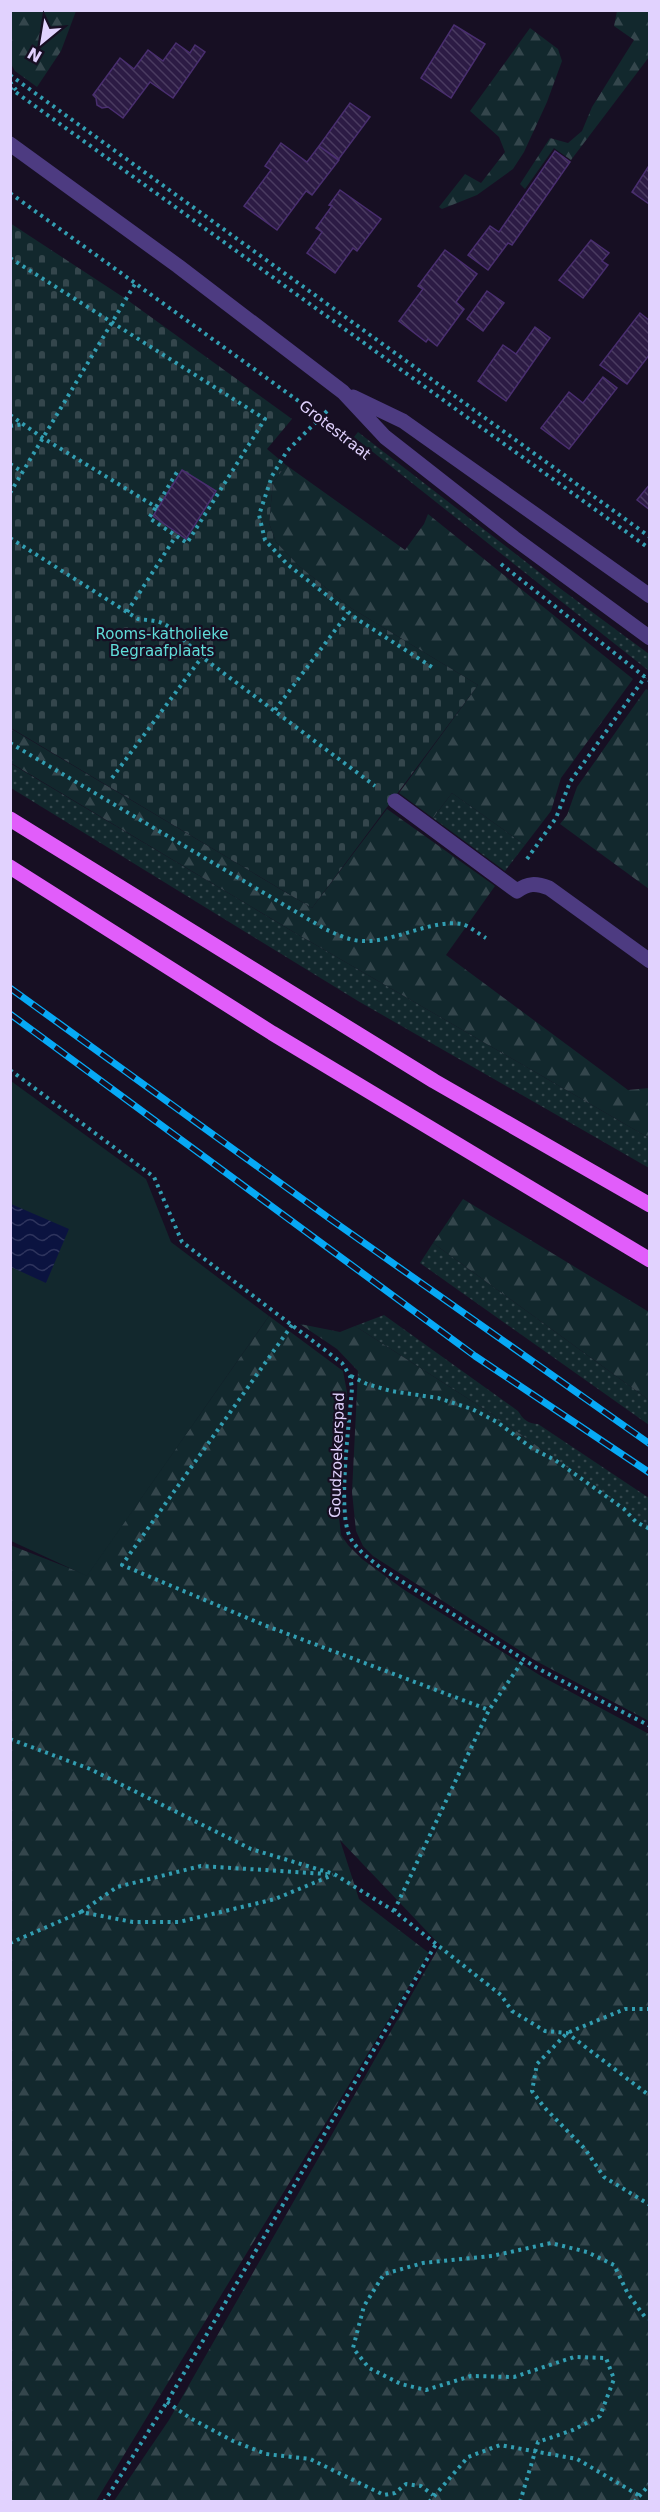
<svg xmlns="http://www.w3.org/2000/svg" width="660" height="2512" font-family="'DejaVu Sans',sans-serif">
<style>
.grass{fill:url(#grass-dots)}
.forest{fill:url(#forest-firs)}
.cemetery{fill:url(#cemetery-stones)}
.park{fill:#12282d}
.water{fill:url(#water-waves)}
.building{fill:url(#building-back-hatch);stroke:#492e6f;stroke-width:1.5}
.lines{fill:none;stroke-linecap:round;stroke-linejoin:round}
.path{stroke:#329eb2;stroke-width:4;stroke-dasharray:3 4.5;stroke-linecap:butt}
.service{stroke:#4d3b81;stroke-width:15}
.tertiary{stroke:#4d3b81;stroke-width:15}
.primary{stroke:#e15dfa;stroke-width:15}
.rail-casing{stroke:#07a9f5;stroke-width:7}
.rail{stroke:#170f23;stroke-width:4.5;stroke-dasharray:14;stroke-linecap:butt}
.labels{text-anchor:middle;stroke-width:4.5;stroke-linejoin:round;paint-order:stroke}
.street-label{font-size:15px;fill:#e1d2fe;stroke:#170f23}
.park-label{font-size:15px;fill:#60dcd8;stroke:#170f23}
</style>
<defs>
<pattern id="grass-dots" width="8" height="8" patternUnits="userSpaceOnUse" patternTransform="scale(1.5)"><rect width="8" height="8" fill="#12282d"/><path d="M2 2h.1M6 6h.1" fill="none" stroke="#34464c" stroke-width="1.8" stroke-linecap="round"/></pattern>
<pattern id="forest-firs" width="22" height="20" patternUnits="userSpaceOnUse" patternTransform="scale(1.5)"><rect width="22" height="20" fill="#12282d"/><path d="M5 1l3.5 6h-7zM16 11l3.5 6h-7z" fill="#34464c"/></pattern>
<pattern id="cemetery-stones" width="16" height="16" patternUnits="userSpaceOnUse" patternTransform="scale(1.5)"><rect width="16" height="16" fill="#12282d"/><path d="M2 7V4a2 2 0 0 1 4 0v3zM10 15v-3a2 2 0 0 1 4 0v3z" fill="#34464c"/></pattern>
<pattern id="water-waves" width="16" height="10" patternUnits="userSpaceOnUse" patternTransform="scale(1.5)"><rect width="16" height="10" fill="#0b1340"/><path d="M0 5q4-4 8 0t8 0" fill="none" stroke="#2e345d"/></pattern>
<pattern id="building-back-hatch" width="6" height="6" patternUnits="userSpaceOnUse" patternTransform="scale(1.5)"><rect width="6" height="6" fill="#2c1b44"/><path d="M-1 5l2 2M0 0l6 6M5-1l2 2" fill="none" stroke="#4a3b60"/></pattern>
</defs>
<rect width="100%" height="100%" fill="#170f23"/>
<path class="grass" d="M 358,432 L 561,589 L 649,654 L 649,671 L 354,437 Z
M 10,763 L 297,934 L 649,1138 L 649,1168 L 358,1001 L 11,788 Z
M 452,793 L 525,845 L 505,871 L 433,818 Z
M 433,1243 L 649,1400 L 649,1425 L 420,1263 Z
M 384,1315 L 518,1411 C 523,1419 528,1424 538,1424 L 649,1498 L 649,1526 L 495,1416 L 355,1326 Z"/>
<path class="forest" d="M 10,11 L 76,11 L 61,51 L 37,87 L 15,71 L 11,64 Z
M 617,11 L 649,11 L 649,57 L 571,160 L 554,148 L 525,189 L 520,184 L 550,138 L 568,143 L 582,131 L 592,107 L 634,40 L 614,26 Z
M 530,28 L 558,49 L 562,61 L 547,102 L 524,152 L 513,169 L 477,195 L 442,209 L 439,207 L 465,174 L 481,183 L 505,152 L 499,137 L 470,111 Z
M 286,465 L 405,550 L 424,524 L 428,514 L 633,679 L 561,778 L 551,811 L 525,845 L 452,793 L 433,818 L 399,793 L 478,685 L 351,608 L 299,566 L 276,542 L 269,523 L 273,483 Z
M 646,689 L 650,691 L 649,889 L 560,824 L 567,815 L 577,787 Z
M 10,728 L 312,908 L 387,809 L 495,886 L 446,955 L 628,1090 L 649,1088 L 649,1138 L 297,934 L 11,763 Z
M 463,1199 L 649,1312 L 649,1400 L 433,1243 Z
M 269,1316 L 343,1371 L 347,1392 L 338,1509 L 341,1535 L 348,1545 L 362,1559 L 403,1589 L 541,1676 L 649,1734 L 649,2501 L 114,2501 L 169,2420 L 440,1945 L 340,1840 L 359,1899 L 429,1953 L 96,2501 L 11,2501 L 10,1545 L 87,1575 Z
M 300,1324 L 340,1332 L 355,1326 L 495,1416 L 649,1526 L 649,1721 L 536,1661 L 373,1556 L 363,1546 L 356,1531 L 352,1492 L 358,1371 L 337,1349 Z"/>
<path class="cemetery" d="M 10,223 L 126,299 L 292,419 L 267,449 L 286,465 L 273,483 L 269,523 L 276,542 L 299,566 L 351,608 L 478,685 L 312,908 L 11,728 Z"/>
<path class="park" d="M 11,1081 L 146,1179 L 171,1242 L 269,1316 L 87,1576 L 11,1541 Z"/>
<path class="water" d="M 11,1204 L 69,1229 L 46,1283 L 11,1267 Z"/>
<path class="building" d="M 454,25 L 485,44 L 451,98 L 421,78 Z
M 176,43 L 190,53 L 195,45 L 205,52 L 173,98 L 150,82 L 123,118 L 108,107 L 102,108 L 97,105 L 96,98 L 93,95 L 120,58 L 134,69 L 148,50 L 163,61 Z
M 350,103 L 370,117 L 338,160 L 319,146 Z
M 281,143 L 307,162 L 319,146 L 339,160 L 312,195 L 306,191 L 277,230 L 244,206 L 271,170 L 265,166 Z
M 555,151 L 570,162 L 512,245 L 508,243 L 488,270 L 468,255 L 490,226 L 499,232 Z
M 650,164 L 650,202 L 649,204 L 632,192 Z
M 340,190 L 381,219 L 357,251 L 353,248 L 335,273 L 307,253 L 322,232 L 316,228 L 332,206 L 329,205 Z
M 591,240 L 609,253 L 602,261 L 608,265 L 583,298 L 559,280 Z
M 445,250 L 477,274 L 456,302 L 464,309 L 437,346 L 428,339 L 426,342 L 399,321 L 423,289 L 418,286 Z
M 487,291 L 504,303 L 483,331 L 467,319 Z
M 640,313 L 650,321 L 650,354 L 627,384 L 600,365 Z
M 535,327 L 550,338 L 506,401 L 478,381 L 503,345 L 516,354 Z
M 603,377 L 617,388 L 569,449 L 541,428 L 569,392 L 583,403 Z
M 182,470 L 216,491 L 186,539 L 153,516 Z
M 650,484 L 650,510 L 637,500 Z"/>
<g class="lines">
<path class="path" d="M 10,75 L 650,537
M 10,82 L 16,90
M 10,88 L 650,549
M 10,193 L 304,405 L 353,445
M 10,258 L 265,419 L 187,543 L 149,518 L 156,507
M 327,411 L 287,451 L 272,476 L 259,515 L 265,540 L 287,564 L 357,619 L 435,669
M 10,415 L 43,438 L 156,507 L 177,472
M 10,426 L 24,424
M 10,464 L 23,472
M 10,493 L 135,284
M 10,538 L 138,619 C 146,620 154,620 162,623 C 173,627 191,648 202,657 L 375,786
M 501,564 L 650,681
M 127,612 L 176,536
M 275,710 L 348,613
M 10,743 L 325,929 C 336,934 348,940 361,941 C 394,943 430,919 462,924 C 469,926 479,934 486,938
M 112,778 L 202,657
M 527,859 L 556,818 L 570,782 L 645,677
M 10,1070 L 154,1177 L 182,1242 L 342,1363 L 350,1376 L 352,1388 C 350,1420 336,1514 351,1539 C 358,1551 370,1559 381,1568 L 537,1668 L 650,1726
M 292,1325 L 122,1565 L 264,1625 L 489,1710
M 351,1376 L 367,1384 L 391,1391 L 438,1398 L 472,1409 L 497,1422 L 533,1449 L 555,1460 L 624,1509 L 636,1522 L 650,1529
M 10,1739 L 90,1769 L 251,1849 L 334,1874 L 394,1911 L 501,1995 L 512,2011 L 545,2031 L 567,2033 L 650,2096
M 394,1911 L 489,1710 L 524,1659
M 81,1912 L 117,1887 L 201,1866 L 327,1874
M 10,1943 L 81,1912 L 133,1922 L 179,1922 L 275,1899 L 333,1875
M 650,2009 L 625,2009 L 567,2033 L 537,2064 L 532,2091 L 544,2107 L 585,2149 L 604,2177 L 650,2205
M 167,2402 L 190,2418 L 233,2441 L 266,2454 L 310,2459 L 384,2495 L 395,2493 L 406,2484 L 421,2486 L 433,2495
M 104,2502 L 167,2402 L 436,1944
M 429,2502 L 468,2457 L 500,2445 L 577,2459 L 640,2496
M 520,2502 L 538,2442 L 573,2430 L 600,2416 L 614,2379 L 606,2358 L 574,2357 L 514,2377 L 471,2376 L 426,2390 L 401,2384 L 369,2368 L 353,2348 L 364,2306 L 384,2274 L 423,2263 L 492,2256 L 551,2243 L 587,2252 L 614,2265 L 628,2294 L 645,2317 L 650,2319
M 634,2502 L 650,2484"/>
<path class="service" d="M 395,801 L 517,891 C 528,883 536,883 549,888 L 650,961"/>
<path class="tertiary" d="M 10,144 L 178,266 L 343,392 L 385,437 L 514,538 L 650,638
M 353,397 L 403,421 L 650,596"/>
<path class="primary" d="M 10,819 L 434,1081 L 650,1205
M 10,867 L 272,1033 L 650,1260"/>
<g class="rail-casing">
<path id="rail" d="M 10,988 L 333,1221 L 650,1444
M 10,1014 L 475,1356 L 650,1473"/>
</g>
<use href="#rail" class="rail"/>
</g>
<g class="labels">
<g class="street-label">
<text transform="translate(335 430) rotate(38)" y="5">Grotestraat</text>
<text transform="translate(337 1455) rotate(-88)" y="5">Goudzoekerspad</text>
</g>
<g class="park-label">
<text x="162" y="639">Rooms-katholieke<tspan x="162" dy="17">Begraafplaats</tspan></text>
</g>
</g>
<rect width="660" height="2512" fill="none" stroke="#e1d2fe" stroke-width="24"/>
<g transform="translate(42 42) rotate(210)" stroke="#170f23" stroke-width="4.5" paint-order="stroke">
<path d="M0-4.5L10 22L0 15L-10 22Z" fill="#e1d2fe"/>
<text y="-9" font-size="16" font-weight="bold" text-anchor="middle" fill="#e1d2fe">N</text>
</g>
</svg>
